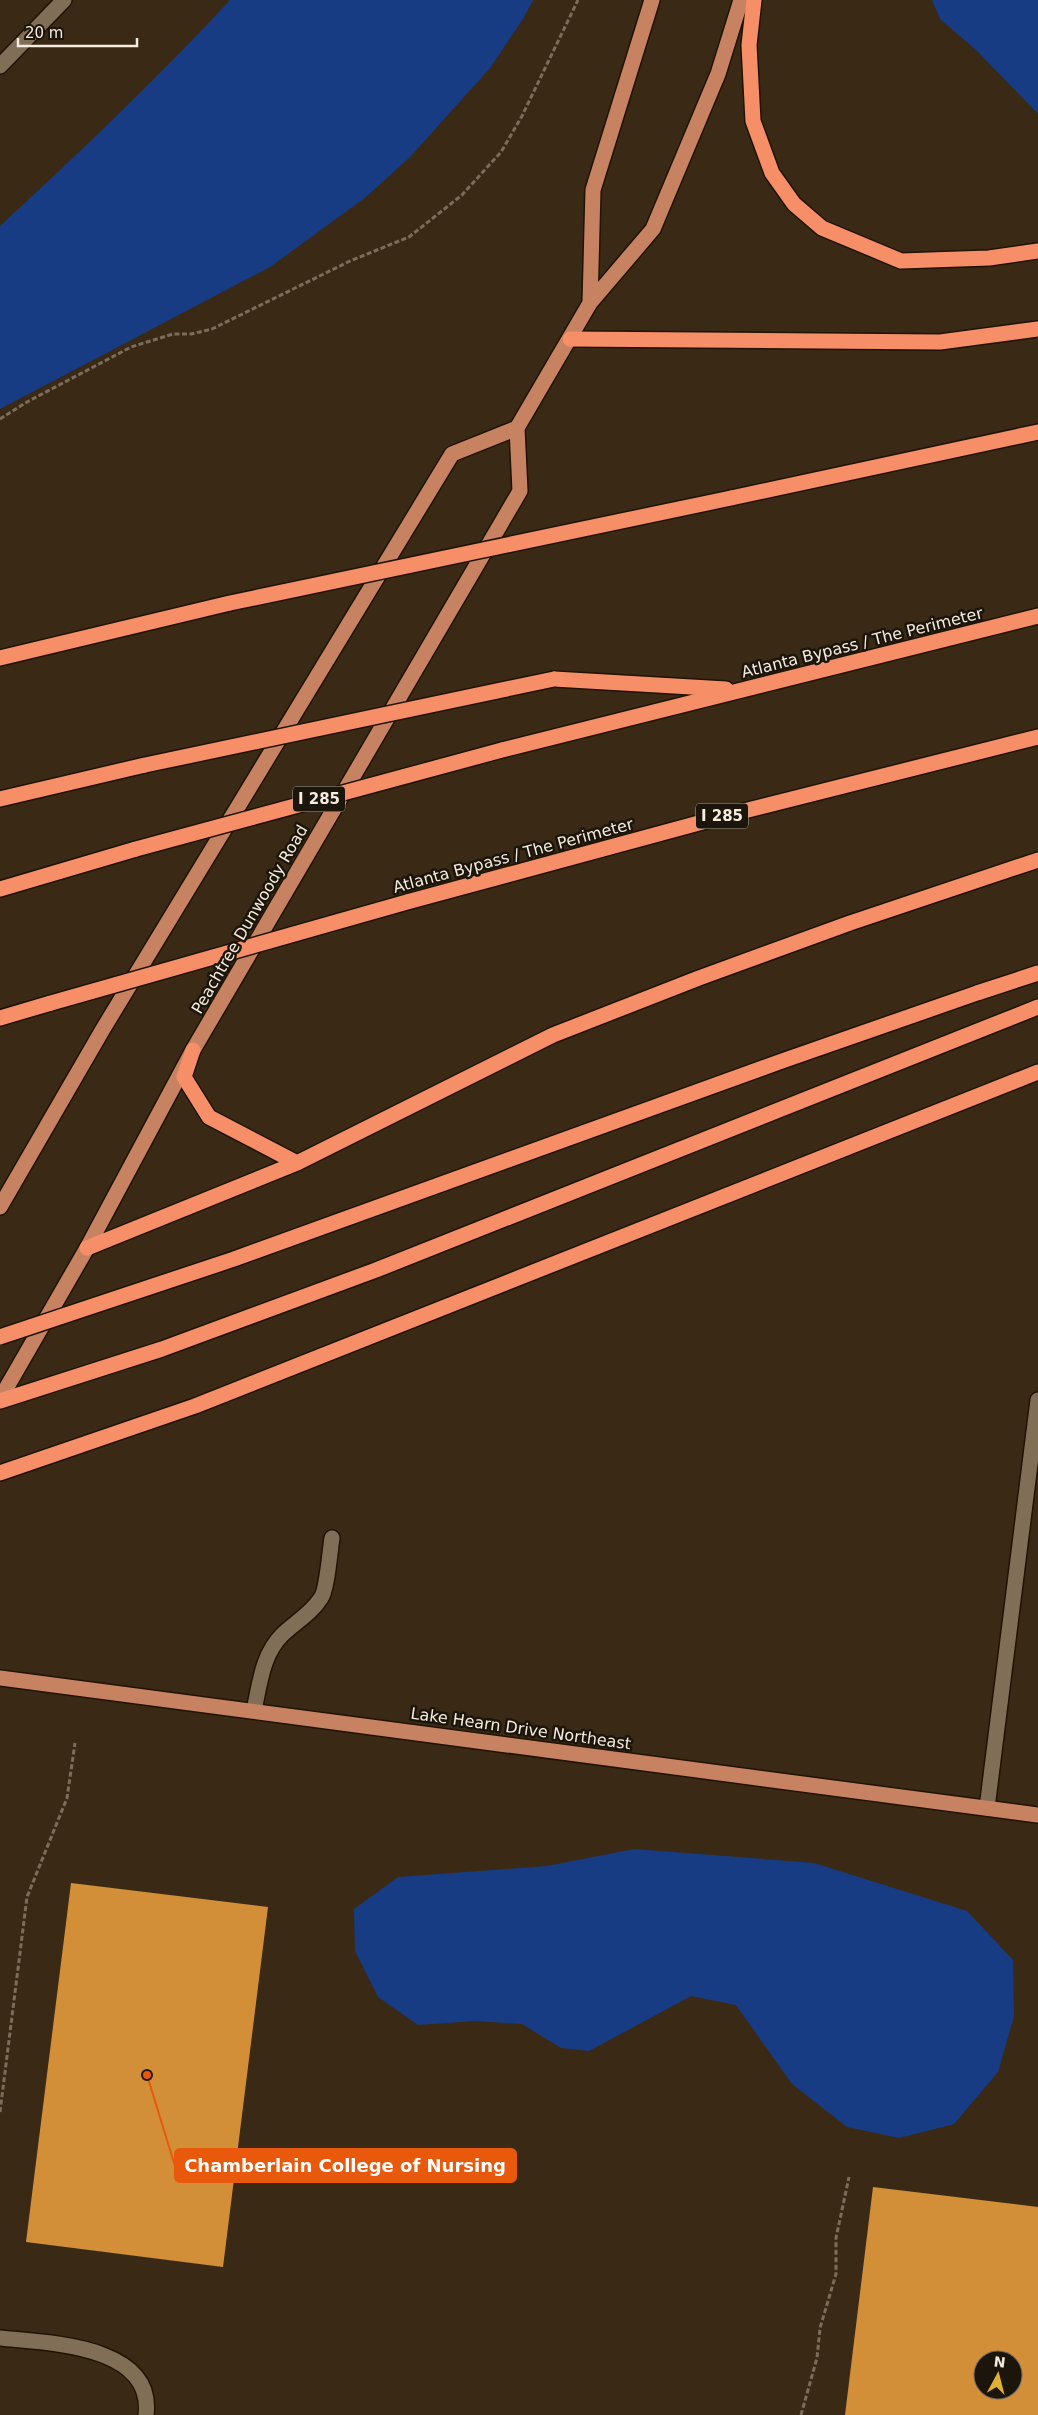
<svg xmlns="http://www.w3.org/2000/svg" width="1038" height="2415" font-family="'DejaVu Sans',sans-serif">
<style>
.water{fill:#173c84}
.building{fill:#d28f37;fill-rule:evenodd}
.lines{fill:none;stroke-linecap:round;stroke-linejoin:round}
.minor-casing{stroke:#211300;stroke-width:18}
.major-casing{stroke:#211300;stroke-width:18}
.highway-casing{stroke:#211300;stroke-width:18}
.path{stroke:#7b6d5b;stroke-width:3;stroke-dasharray:5 2.5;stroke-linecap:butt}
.minor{stroke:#816e57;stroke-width:15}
.major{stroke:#c78261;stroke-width:15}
.highway{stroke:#f68f68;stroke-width:15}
.highway-bridge-casing{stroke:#211300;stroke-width:18;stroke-linecap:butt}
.highway-bridge{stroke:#f68f68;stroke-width:15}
.labels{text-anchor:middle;stroke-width:5;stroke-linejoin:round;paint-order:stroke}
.shield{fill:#1c150b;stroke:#b4ab9f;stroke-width:1}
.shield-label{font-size:15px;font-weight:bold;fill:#f5ebde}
.street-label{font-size:16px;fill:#f5ebde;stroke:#1c150b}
.leader{fill:none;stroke:#e8590c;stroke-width:2}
.callout-dot{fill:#e8590c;stroke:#1c150b;stroke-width:2}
.callout{fill:#e8590c;stroke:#e8590c;stroke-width:2}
.callout-label{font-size:18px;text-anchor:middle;font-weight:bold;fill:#fff}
</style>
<rect width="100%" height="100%" fill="#3a2a15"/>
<path class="water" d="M 230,0 L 533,0 L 523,19 L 490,68 L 410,157 L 366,197 L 270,267 L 0,409 L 0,226 C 79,153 157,79 230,0 Z
M 932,0 L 1038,0 L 1038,114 L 977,51 L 940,19 Z
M 634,1849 L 814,1863 L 967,1911 L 1013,1960 L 1014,2016 L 998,2072 L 954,2124 L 899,2138 L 847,2127 L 792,2084 L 736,2005 L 691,1996 L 589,2051 L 561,2048 L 522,2024 L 475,2021 L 418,2025 L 378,1997 L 355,1951 L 354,1909 L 398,1877 L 547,1866 Z"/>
<path class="building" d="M 71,1883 L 268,1907 L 223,2267 L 26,2242 Z
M 873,2187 L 1038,2207 L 1038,2415 L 845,2415 ZM 983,2360 L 1013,2360 L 1013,2390 L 983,2390 Z"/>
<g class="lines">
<g class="minor-casing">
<path id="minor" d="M 0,66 L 64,0
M 254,1710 C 260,1684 262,1655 282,1635 C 294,1623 311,1614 321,1598 C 327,1590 330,1550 332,1538
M 987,1808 L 1038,1400
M 0,2338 C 46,2343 155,2344 146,2415"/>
</g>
<g class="major-casing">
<path id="major" d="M 590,303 L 593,190 L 652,0
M 0,1207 L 103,1029 L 452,454 L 517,428
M 0,1399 L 87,1248 L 193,1050 L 520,491 L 517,428 L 590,303 L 653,229 L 718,74 L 741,0
M 0,1678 L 1038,1815"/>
</g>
<g class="highway-casing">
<path id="highway" d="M 754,0 L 749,45 L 753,121 L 772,173 L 794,204 L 822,228 L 901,261 L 989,258 L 1038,251
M 570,339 L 940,342 L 1038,329
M 731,498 L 1038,432
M 0,658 L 230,603
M 554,679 L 726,689
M 502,750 L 1038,616
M 0,799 L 145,765
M 0,889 L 136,849
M 407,902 L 732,814 L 1038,737
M 977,993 L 1038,973
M 0,1018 L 51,1003
M 193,1050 L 184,1077 L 209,1117 L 297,1163
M 87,1248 L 297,1163 L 553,1035 L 699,978 L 850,923 L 1038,860
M 0,1401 L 162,1349 L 376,1270 L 1038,1007
M 0,1473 L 195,1406 L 1038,1072"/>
</g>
<path class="path" d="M 0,419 L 27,402 L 131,347 L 173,334 L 191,334 L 212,329 L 350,261 L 409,237 L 462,195 L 501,152 L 522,116 L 578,0
M 0,2112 L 27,1897 L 67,1798 L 75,1743
M 801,2415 L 817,2358 L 820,2328 L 836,2274 L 836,2238 L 849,2177"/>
<use href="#minor" class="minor"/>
<use href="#major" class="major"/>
<use href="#highway" class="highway"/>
<g class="highway-bridge-casing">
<path id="highway-bridge" d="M 230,603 L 731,498
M 145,765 L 554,679
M 136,849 L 502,750
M 51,1003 L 407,902
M 0,1337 L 234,1259 L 782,1061 L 977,993"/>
</g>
<use href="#highway-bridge" class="highway-bridge"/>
</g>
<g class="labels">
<g class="shield">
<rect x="293" y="786.5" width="52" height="25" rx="4"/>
<rect x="696" y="803.5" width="52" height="25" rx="4"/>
</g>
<g class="shield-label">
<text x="319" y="804">I 285</text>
<text x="722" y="821">I 285</text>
</g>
<g class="street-label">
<text transform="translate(862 642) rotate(-14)" y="6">Atlanta Bypass / The Perimeter</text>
<text transform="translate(513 855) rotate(-15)" y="6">Atlanta Bypass / The Perimeter</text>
<text transform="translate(249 919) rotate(-60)" y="6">Peachtree Dunwoody Road</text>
<text transform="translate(521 1728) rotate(8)" y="6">Lake Hearn Drive Northeast</text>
</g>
</g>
<path class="leader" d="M147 2075L175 2166"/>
<circle class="callout-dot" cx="147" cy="2075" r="5"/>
<rect class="callout" x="175" y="2149" width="341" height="33" rx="5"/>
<g class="callout-label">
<text x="345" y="2172">Chamberlain College of Nursing</text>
</g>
<g transform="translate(998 2375) rotate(7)"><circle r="24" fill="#1c150b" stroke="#736b5f"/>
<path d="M0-4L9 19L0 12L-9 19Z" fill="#deb133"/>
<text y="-8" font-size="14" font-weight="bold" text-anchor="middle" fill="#f5ebde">N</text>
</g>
<path d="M18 38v8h119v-8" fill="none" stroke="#f5ebde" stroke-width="2.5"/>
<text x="25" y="38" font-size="15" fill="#f5ebde" stroke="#1c150b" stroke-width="4" paint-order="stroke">20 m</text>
</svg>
